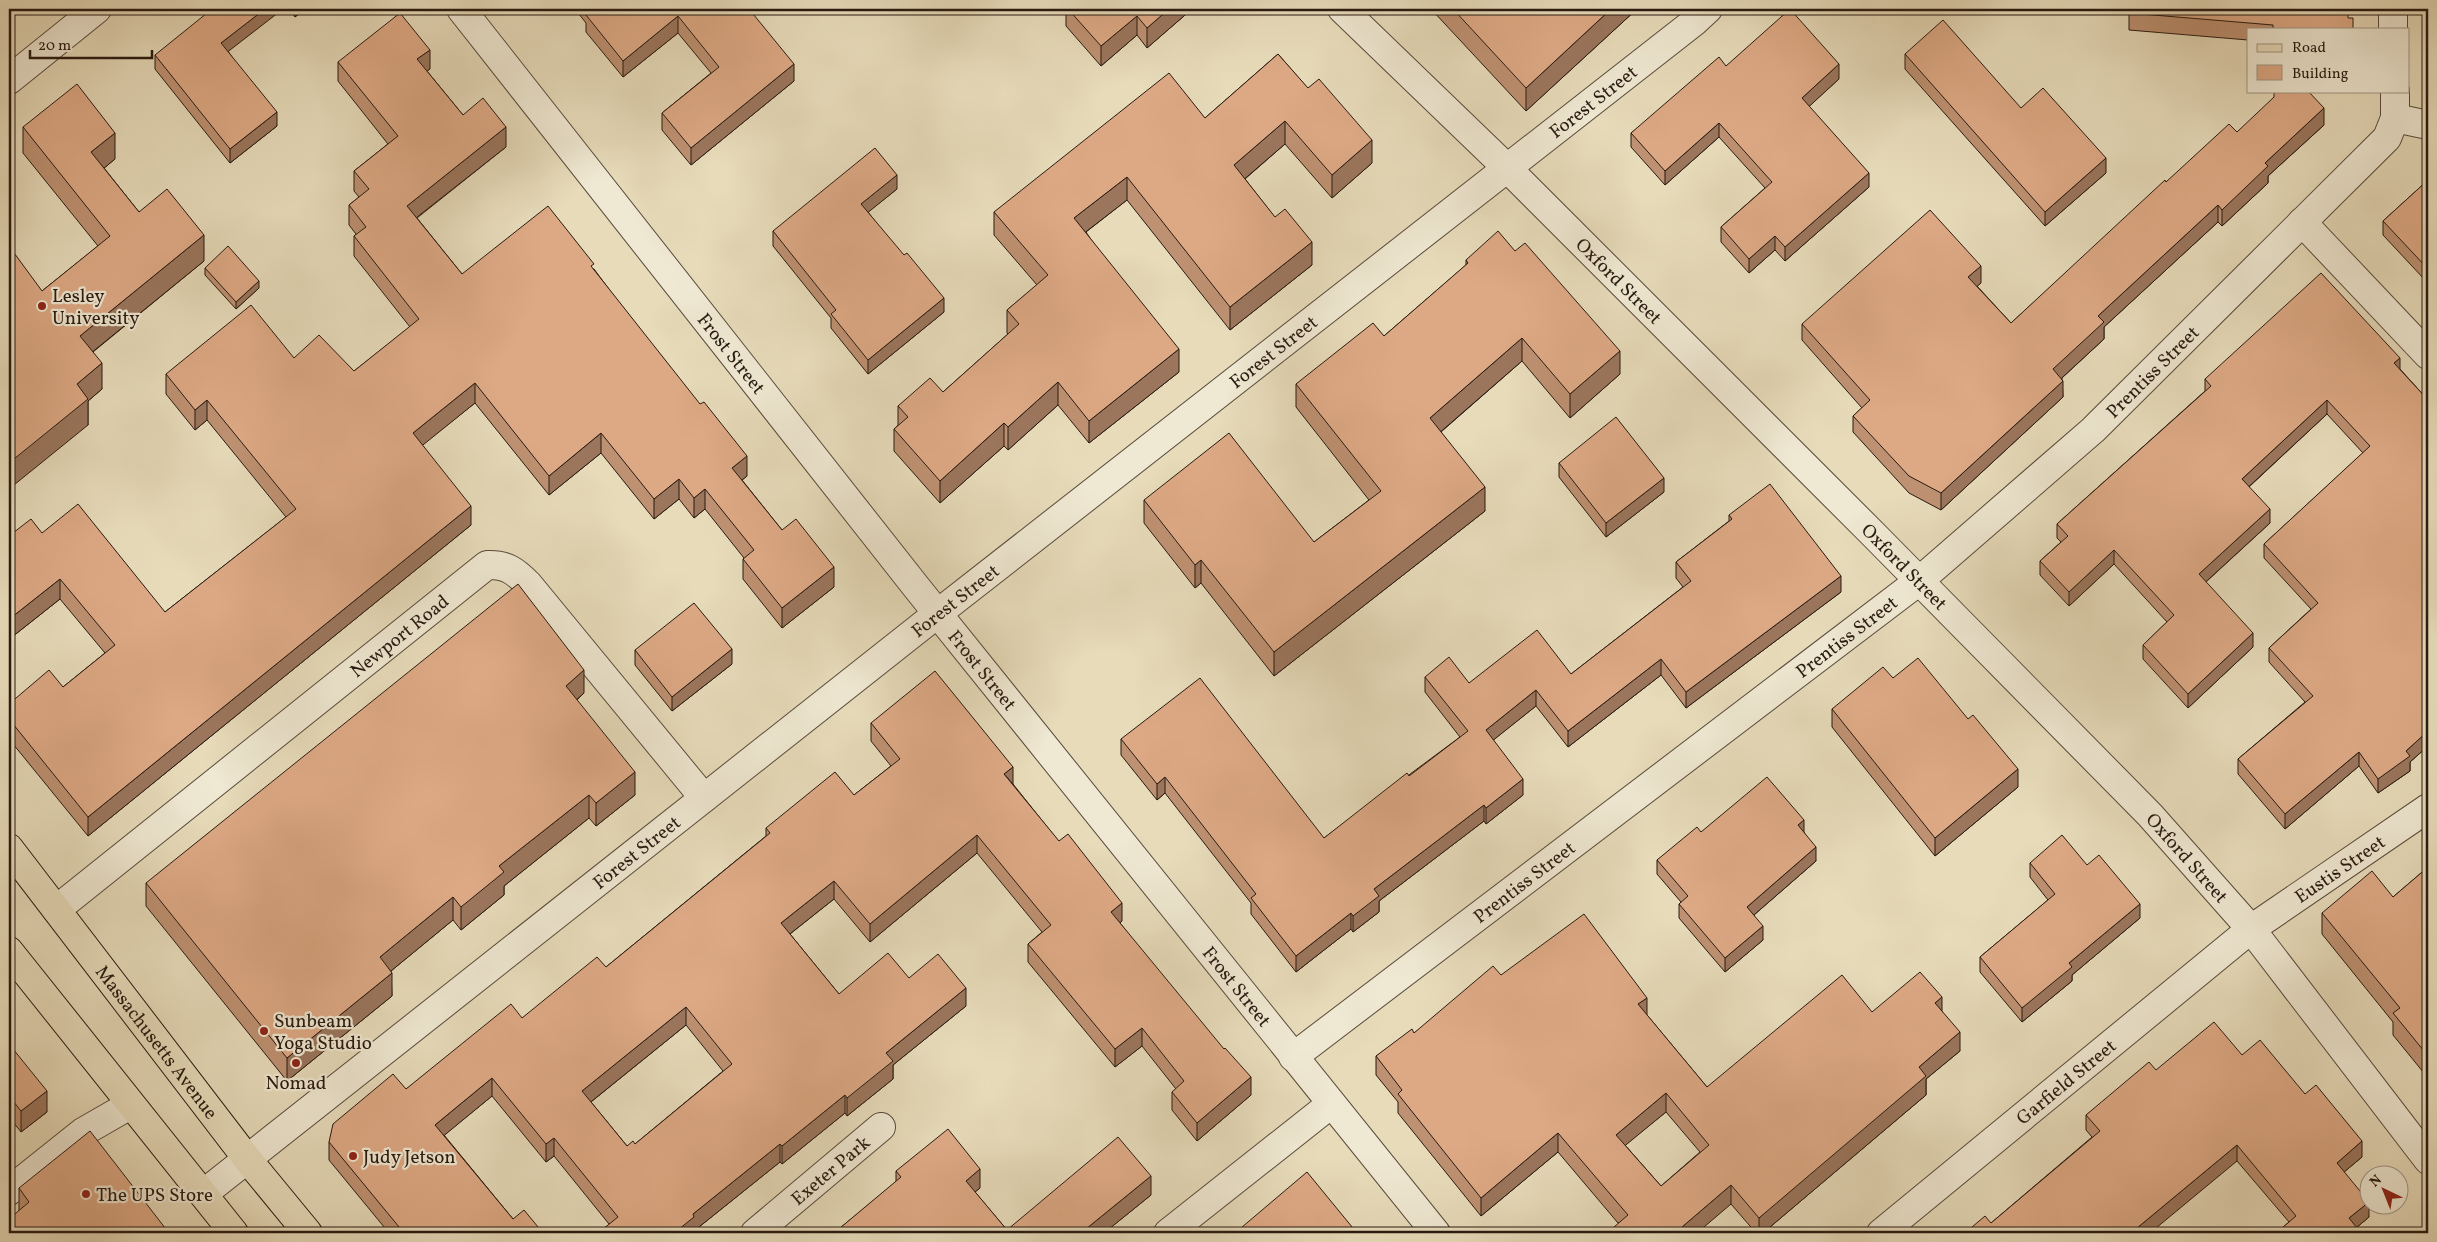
<svg xmlns="http://www.w3.org/2000/svg" width="2437" height="1242" font-family="Vollkorn,serif">
<style>
.lines{fill:none;stroke-linecap:round;stroke-linejoin:round}
.minor-casing{stroke:#584a3b;stroke-width:30}
.major-casing{stroke:#281a11;stroke-width:30}
.minor{stroke:#efe8d2;stroke-width:28}
.major{stroke:#e7dbba;stroke-width:28}
.wall{fill:#be9172;stroke:#281a11;fill-rule:evenodd}
.shaded-wall{fill:#9b765d;stroke:#281a11}
.building{fill:#dda985;stroke:#281a11;fill-rule:evenodd}
.poi-dot{fill:#8f2418;stroke:#efe8d2;stroke-width:2}
.labels{text-anchor:middle;stroke-width:4.5;stroke-linejoin:round;paint-order:stroke}
.street-label{font-size:19px;fill:#281a11;stroke:#efe8d2}
.poi-label{font-size:19px;fill:#281a11;stroke:#efe8d2;text-anchor:start}
</style>
<rect width="100%" height="100%" fill="#e7dbba"/>
<filter id="stains"><feTurbulence type="fractalNoise" baseFrequency=".004" numOctaves="4"/><feColorMatrix values="0 0 0 0 .2 0 0 0 0 .09 0 0 0 0 .02 0 0 0 .5 -.17"/></filter>
<radialGradient id="worn" r=".72"><stop offset=".6" stop-color="#630" stop-opacity="0"/><stop offset="1" stop-color="#630" stop-opacity=".3"/></radialGradient>
<g class="lines">
<g class="minor-casing">
<g id="minor">
<path id="s1" d="M 461,9 L 917,588 L 1436,1233"/>
<path id="s2" d="M 1342,9 L 1508,169 L 1875,536 L 2150,815 L 2251,929 L 2428,1160"/>
<path d="M 2393,9 L 2393,29"/>
<path d="M 9,80 L 97,9"/>
<path d="M 2395,118 L 2428,125"/>
<path d="M 2302,222 L 2428,355"/>
<path id="s3" d="M 57,909 L 487,565 C 506,564 515,571 528,584 L 704,798"/>
<path id="s4" d="M 1293,1057 L 1919,581 L 2093,430 L 2387,138 L 2395,118 L 2395,91"/>
<path d="M 9,1191 L 83,1132 L 130,1105"/>
<path id="s5" d="M 203,1194 L 937,614 L 1694,22 L 1708,9"/>
<path id="s6" d="M 755,1233 L 881,1127"/>
<path d="M 1168,1233 L 1331,1104"/>
<path id="s7" d="M 1881,1233 L 2251,929 L 2428,808"/>
</g>
</g>
<g class="major-casing">
<g id="major">
<path id="s8" d="M 9,848 L 248,1160 L 308,1233"/>
<path d="M 9,951 L 234,1233"/>
</g>
</g>
<use href="#minor" class="minor"/>
<use href="#major" class="major"/>
</g>
<path class="wall" d="M 289,9 L 305,9 L 295,17 Z
M 575,9 L 749,9 L 794,81 L 691,165 L 662,130 L 662,113 L 711,73 L 678,33 L 623,77 L 586,32 L 586,23 Z
M 1066,9 L 1192,9 L 1147,48 L 1137,35 L 1101,66 L 1066,26 Z
M 1431,9 L 1637,9 L 1526,111 Z
M 2129,13 L 2348,18 L 2353,29 L 2248,29 L 2248,40 L 2129,30 Z
M 228,51 L 277,126 L 230,163 L 155,69 L 155,55 Z
M 1278,54 L 1372,163 L 1332,198 L 1285,144 L 1245,179 L 1312,265 L 1230,330 L 1127,200 L 1086,232 L 1179,372 L 1089,443 L 1058,405 L 1008,450 L 1004,446 L 940,503 L 894,451 L 894,429 L 898,425 L 898,406 L 943,392 L 1008,334 L 1007,333 L 1007,310 L 1037,285 L 994,235 L 994,212 L 1205,118 Z
M 1905,54 L 2106,173 L 2045,226 L 1905,69 Z
M 338,62 L 430,69 L 427,71 L 463,115 L 506,147 L 417,218 L 462,274 L 594,269 L 747,476 L 742,480 L 782,530 L 834,587 L 782,628 L 743,579 L 743,559 L 744,558 L 705,509 L 694,518 L 679,499 L 654,519 L 601,453 L 549,495 L 475,403 L 422,445 L 471,525 L 88,836 L 9,739 L 9,704 L 63,687 L 105,653 L 60,599 L 12,637 L 9,632 L 9,536 L 42,533 L 165,612 L 286,517 L 207,420 L 195,430 L 166,394 L 166,374 L 294,358 L 354,371 L 410,327 L 354,256 L 354,236 L 356,234 L 349,225 L 349,205 L 359,197 L 354,191 L 354,171 L 388,144 L 338,81 Z
M 1726,66 L 1839,79 L 1809,106 L 1869,187 L 1785,261 L 1775,250 L 1749,273 L 1721,242 L 1721,227 L 1765,188 L 1719,137 L 1665,185 L 1631,147 L 1631,133 Z
M 2324,125 L 2268,176 L 2268,183 L 2222,226 L 2218,222 L 2104,327 L 2104,339 L 2062,378 L 2063,397 L 1941,510 L 1909,493 L 1853,432 L 1853,416 L 1862,408 L 1802,340 L 1802,324 L 1981,283 L 1977,286 L 2011,323 L 2166,182 L 2237,132 Z
M 23,127 L 115,159 L 104,168 L 139,212 L 204,261 L 93,352 L 102,389 L 88,401 L 88,425 L 42,291 L 98,246 L 23,153 Z
M 2428,180 L 2428,292 L 2425,288 L 2425,280 L 2383,235 L 2383,221 Z
M 897,189 L 868,212 L 944,312 L 868,374 L 831,328 L 831,318 L 773,246 L 773,231 Z
M 1466,260 L 1620,374 L 1570,418 L 1522,361 L 1441,432 L 1485,511 L 1274,676 L 1201,583 L 1195,588 L 1144,523 L 1144,500 L 1314,542 L 1369,500 L 1296,407 L 1296,384 L 1384,336 L 1466,265 Z
M 205,268 L 259,288 L 236,309 L 205,275 Z
M 2400,369 L 2428,400 L 2428,746 L 2410,762 L 2410,771 L 2378,793 L 2359,766 L 2285,829 L 2238,774 L 2238,759 L 2305,702 L 2269,662 L 2269,648 L 2311,609 L 2264,558 L 2264,544 L 2363,453 L 2327,414 L 2249,487 L 2270,523 L 2206,582 L 2253,647 L 2188,708 L 2143,659 L 2143,645 L 2167,622 L 2114,564 L 2069,606 L 2040,575 L 2040,561 L 2061,542 L 2057,538 L 2057,524 L 2205,391 L 2205,379 Z
M 1559,463 L 1664,492 L 1606,537 L 1559,477 Z
M 1729,515 L 1841,592 L 1686,708 L 1661,675 L 1568,747 L 1536,706 L 1493,740 L 1523,795 L 1486,824 L 1484,821 L 1379,901 L 1379,912 L 1353,932 L 1351,929 L 1296,972 L 1251,914 L 1251,903 L 1165,793 L 1157,800 L 1121,755 L 1121,739 L 1324,838 L 1460,737 L 1425,692 L 1425,677 L 1469,683 L 1571,674 L 1683,587 L 1676,578 L 1676,562 L 1729,521 Z
M 635,650 L 732,664 L 672,711 L 635,665 Z
M 1893,678 L 1968,719 L 2018,787 L 1935,856 L 1832,727 L 1832,709 Z
M 584,693 L 577,700 L 635,795 L 596,826 L 589,818 L 504,886 L 504,895 L 461,930 L 453,920 L 391,971 L 392,996 L 287,1081 L 146,906 L 146,883 Z
M 871,723 L 1013,784 L 1122,921 L 1120,923 L 1251,1095 L 1197,1141 L 1172,1110 L 1172,1092 L 1176,1089 L 1142,1046 L 1115,1067 L 1028,962 L 1028,944 L 1042,932 L 977,853 L 870,942 L 834,899 L 790,934 L 839,994 L 909,978 L 966,1006 L 893,1065 L 893,1079 L 847,1116 L 845,1113 L 782,1164 L 780,1162 L 694,1231 L 694,1233 L 609,1224 L 554,1156 L 546,1162 L 492,1096 L 444,1135 L 513,1219 L 543,1233 L 389,1233 L 329,1160 L 329,1142 L 406,1089 L 606,967 L 766,836 L 766,828 L 854,795 L 891,766 L 871,741 ZM 686,1025 L 723,1071 L 635,1144 L 627,1146 L 591,1102 Z
M 1701,832 L 1804,832 L 1816,861 L 1754,915 L 1763,940 L 1725,972 L 1679,918 L 1679,904 L 1681,902 L 1657,874 L 1657,860 Z
M 2030,863 L 2087,865 L 2140,918 L 2072,975 L 2072,981 L 2022,1022 L 1980,972 L 1980,957 L 2048,900 L 2030,877 Z
M 2428,867 L 2428,1078 L 2393,1035 L 2393,1022 L 2322,934 L 2322,913 L 2393,897 Z
M 1501,975 L 1647,1015 L 1707,1087 L 1872,1012 L 1942,1011 L 1960,1051 L 1926,1079 L 1926,1095 L 1763,1233 L 1756,1233 L 1731,1204 L 1618,1223 L 1558,1152 L 1481,1216 L 1398,1113 L 1398,1102 L 1376,1075 L 1376,1056 L 1414,1033 ZM 1666,1112 L 1700,1152 L 1661,1186 L 1625,1145 Z
M 9,1044 L 47,1112 L 21,1132 L 9,1117 Z
M 2242,1055 L 2305,1094 L 2362,1157 L 2344,1172 L 2369,1217 L 2356,1228 L 2361,1233 L 2282,1233 L 2282,1228 L 2289,1222 L 2237,1161 L 1991,1223 L 2092,1137 L 2086,1130 L 2086,1115 L 2156,1070 Z
M 896,1171 L 980,1188 L 975,1192 L 1007,1230 L 1151,1195 L 1104,1233 L 834,1233 L 896,1182 Z
M 19,1188 L 169,1233 L 19,1211 Z"/>
<path class="shaded-wall" d="M 265,9 L 283,9 L 221,57 L 221,43 Z
M 295,9 L 305,9 L 295,17 Z
M 1169,9 L 1192,9 L 1147,48 L 1147,28 Z
M 1611,9 L 1637,9 L 1526,111 L 1526,88 Z
M 678,16 L 678,33 L 623,77 L 623,61 Z
M 1137,16 L 1137,35 L 1101,66 L 1101,46 Z
M 430,50 L 430,69 L 417,79 L 417,59 Z
M 794,64 L 794,81 L 691,165 L 691,148 Z
M 1839,64 L 1839,79 L 1802,113 L 1802,98 Z
M 2324,108 L 2324,125 L 2268,176 L 2268,183 L 2222,226 L 2222,210 L 2265,163 Z
M 277,112 L 277,126 L 230,163 L 230,149 Z
M 1285,121 L 1285,144 L 1234,188 L 1234,165 Z
M 1719,123 L 1719,137 L 1665,185 L 1665,171 Z
M 506,127 L 506,147 L 407,225 L 407,206 Z
M 115,133 L 115,159 L 91,179 L 91,152 Z
M 1372,140 L 1372,163 L 1332,198 L 1332,175 Z
M 2106,158 L 2106,173 L 2045,226 L 2045,212 Z
M 1869,173 L 1869,187 L 1785,261 L 1785,247 Z
M 897,175 L 897,189 L 861,218 L 861,204 Z
M 1127,177 L 1127,200 L 1074,241 L 1074,218 Z
M 2218,205 L 2218,222 L 2104,327 L 2104,339 L 2053,386 L 2053,369 L 2098,316 Z
M 204,235 L 204,261 L 80,362 L 80,336 Z
M 1775,236 L 1775,250 L 1749,273 L 1749,259 Z
M 1312,242 L 1312,265 L 1230,330 L 1230,307 Z
M 1981,266 L 1981,283 L 1968,294 L 1968,277 Z
M 259,281 L 259,288 L 236,309 L 236,302 Z
M 944,298 L 944,312 L 868,374 L 868,360 Z
M 1522,338 L 1522,361 L 1430,441 L 1430,418 Z
M 1179,349 L 1179,372 L 1089,443 L 1089,421 Z
M 1620,351 L 1620,374 L 1570,418 L 1570,394 Z
M 2400,358 L 2400,372 L 2394,363 Z
M 102,363 L 102,389 L 88,401 L 88,425 L 9,489 L 9,463 L 77,384 Z
M 2063,381 L 2063,397 L 1941,510 L 1941,493 Z
M 1058,382 L 1058,405 L 1008,450 L 1008,427 Z
M 475,383 L 475,403 L 413,453 L 413,433 Z
M 207,400 L 207,420 L 195,430 L 195,410 Z
M 2327,400 L 2327,414 L 2242,493 L 2242,479 Z
M 1004,423 L 1004,446 L 940,503 L 940,481 Z
M 601,433 L 601,453 L 549,495 L 549,476 Z
M 747,456 L 747,476 L 732,488 L 732,468 Z
M 1664,478 L 1664,492 L 1606,537 L 1606,523 Z
M 679,479 L 679,499 L 654,519 L 654,499 Z
M 1485,487 L 1485,511 L 1274,676 L 1274,652 Z
M 705,489 L 705,509 L 694,518 L 694,498 Z
M 471,506 L 471,525 L 88,836 L 88,817 Z
M 2270,509 L 2270,523 L 2199,588 L 2199,574 Z
M 2114,550 L 2114,564 L 2069,606 L 2069,592 Z
M 1201,560 L 1201,583 L 1195,588 L 1195,565 Z
M 834,567 L 834,587 L 782,628 L 782,608 Z
M 1841,576 L 1841,592 L 1686,708 L 1686,692 Z
M 60,579 L 60,599 L 12,637 L 12,617 Z
M 2253,633 L 2253,647 L 2188,708 L 2188,694 Z
M 732,649 L 732,664 L 672,711 L 672,697 Z
M 1661,659 L 1661,675 L 1568,747 L 1568,731 Z
M 584,670 L 584,693 L 566,709 L 566,686 Z
M 1536,690 L 1536,706 L 1486,746 L 1486,730 Z
M 2428,731 L 2428,746 L 2410,762 L 2410,771 L 2378,793 L 2378,779 L 2406,751 Z
M 2359,752 L 2359,766 L 2285,829 L 2285,814 Z
M 1013,767 L 1013,784 L 1004,774 Z
M 2018,769 L 2018,787 L 1935,856 L 1935,838 Z
M 635,772 L 635,795 L 596,826 L 596,803 Z
M 1165,777 L 1165,793 L 1157,800 L 1157,784 Z
M 1523,779 L 1523,795 L 1486,824 L 1486,808 Z
M 589,795 L 589,818 L 504,886 L 504,895 L 461,930 L 461,907 L 499,866 Z
M 1484,805 L 1484,821 L 1379,901 L 1379,912 L 1353,932 L 1353,916 L 1374,889 Z
M 1804,820 L 1804,835 L 1798,825 Z
M 977,835 L 977,853 L 870,942 L 870,924 Z
M 1816,847 L 1816,861 L 1747,921 L 1747,907 Z
M 834,881 L 834,899 L 781,941 L 781,923 Z
M 453,897 L 453,920 L 380,980 L 380,957 Z
M 1122,903 L 1122,921 L 1111,930 L 1111,912 Z
M 2140,904 L 2140,918 L 2072,975 L 2072,981 L 2022,1022 L 2022,1008 L 2069,963 Z
M 1351,913 L 1351,929 L 1296,972 L 1296,956 Z
M 1763,926 L 1763,940 L 1725,972 L 1725,958 Z
M 392,973 L 392,996 L 287,1081 L 287,1058 Z
M 966,988 L 966,1006 L 893,1065 L 893,1079 L 847,1116 L 847,1098 L 886,1053 Z
M 1942,997 L 1942,1016 L 1935,1003 Z
M 1647,998 L 1647,1017 L 1638,1004 Z
M 686,1007 L 686,1025 L 582,1109 L 582,1091 Z
M 1142,1028 L 1142,1046 L 1115,1067 L 1115,1049 Z
M 1960,1032 L 1960,1051 L 1926,1079 L 1926,1095 L 1763,1233 L 1759,1233 L 1759,1218 L 1919,1067 Z
M 1251,1077 L 1251,1095 L 1197,1141 L 1197,1123 Z
M 492,1078 L 492,1096 L 435,1143 L 435,1125 Z
M 47,1091 L 47,1112 L 21,1132 L 21,1111 Z
M 1666,1093 L 1666,1112 L 1616,1153 L 1616,1135 Z
M 845,1095 L 845,1113 L 782,1164 L 782,1146 Z
M 1558,1133 L 1558,1152 L 1481,1216 L 1481,1198 Z
M 554,1138 L 554,1156 L 546,1162 L 546,1144 Z
M 2362,1141 L 2362,1157 L 2337,1178 L 2337,1163 Z
M 780,1144 L 780,1162 L 694,1231 L 694,1233 L 674,1233 L 693,1214 Z
M 2237,1145 L 2237,1161 L 2150,1233 L 2131,1233 Z
M 980,1169 L 980,1188 L 966,1199 L 966,1181 Z
M 1151,1176 L 1151,1195 L 1104,1233 L 1081,1233 Z
M 1731,1185 L 1731,1204 L 1697,1233 L 1682,1233 L 1682,1227 Z
M 2369,1202 L 2369,1217 L 2350,1233 L 2349,1218 Z"/>
<path class="building" d="M 212,9 L 265,9 L 221,43 L 277,112 L 230,149 L 155,55 Z
M 588,9 L 749,9 L 794,64 L 691,148 L 662,113 L 719,67 L 678,16 L 623,61 L 586,15 L 591,12 Z
M 1068,9 L 1169,9 L 1147,28 L 1137,16 L 1101,46 Z
M 1453,9 L 1611,9 L 1526,88 Z
M 1790,9 L 1839,64 L 1802,98 L 1869,173 L 1785,247 L 1775,236 L 1749,259 L 1721,227 L 1772,182 L 1719,123 L 1665,171 L 1631,133 L 1719,57 L 1726,66 Z
M 2129,9 L 2348,9 L 2348,18 L 2353,18 L 2353,29 L 2273,29 L 2273,25 L 2129,13 Z
M 400,13 L 430,50 L 417,59 L 463,115 L 483,98 L 506,127 L 407,206 L 462,274 L 548,206 L 594,264 L 591,266 L 632,318 L 700,404 L 704,402 L 747,456 L 732,468 L 782,530 L 796,519 L 834,567 L 782,608 L 743,559 L 754,550 L 705,489 L 694,498 L 679,479 L 654,499 L 601,433 L 549,476 L 475,383 L 413,433 L 471,506 L 88,817 L 9,719 L 9,704 L 49,670 L 63,687 L 115,645 L 60,579 L 12,617 L 9,613 L 9,536 L 31,519 L 42,533 L 78,504 L 165,612 L 296,509 L 207,400 L 195,410 L 166,374 L 251,305 L 294,358 L 319,335 L 354,371 L 419,319 L 354,236 L 366,227 L 349,205 L 369,189 L 354,171 L 398,136 L 338,62 Z
M 1943,20 L 2021,108 L 2043,88 L 2106,158 L 2045,212 L 1905,54 Z
M 1278,54 L 1308,88 L 1319,79 L 1372,140 L 1332,175 L 1285,121 L 1234,165 L 1275,217 L 1285,209 L 1312,242 L 1230,307 L 1127,177 L 1074,218 L 1179,349 L 1089,421 L 1058,382 L 1008,427 L 1004,423 L 940,481 L 894,429 L 908,417 L 898,406 L 930,378 L 943,392 L 1019,324 L 1007,310 L 1048,275 L 994,212 L 1169,73 L 1205,118 Z
M 77,84 L 115,133 L 91,152 L 139,212 L 167,189 L 204,235 L 80,336 L 102,363 L 77,384 L 88,399 L 9,463 L 9,246 L 42,291 L 110,236 L 23,127 Z
M 2274,91 L 2308,91 L 2324,108 L 2265,163 L 2268,166 L 2222,210 L 2218,205 L 2098,316 L 2104,322 L 2053,369 L 2063,381 L 1941,493 L 1909,476 L 1853,416 L 1870,400 L 1802,324 L 1930,210 L 1981,266 L 1968,277 L 2011,323 L 2165,180 L 2166,182 L 2229,124 L 2237,132 L 2274,97 Z
M 875,148 L 897,175 L 861,204 L 904,255 L 907,253 L 944,298 L 868,360 L 831,314 L 836,310 L 773,231 Z
M 2428,180 L 2428,269 L 2383,221 Z
M 1498,231 L 1515,251 L 1525,243 L 1620,351 L 1570,394 L 1522,338 L 1430,418 L 1485,487 L 1274,652 L 1201,560 L 1195,565 L 1144,500 L 1229,433 L 1314,542 L 1381,491 L 1296,384 L 1373,323 L 1384,336 L 1468,263 L 1466,260 Z
M 228,246 L 259,281 L 236,302 L 205,268 Z
M 2428,271 L 2428,278 L 2425,274 Z
M 2321,273 L 2400,358 L 2394,363 L 2428,400 L 2428,731 L 2406,751 L 2410,756 L 2378,779 L 2359,752 L 2285,814 L 2238,759 L 2313,696 L 2269,648 L 2318,603 L 2264,544 L 2370,446 L 2327,400 L 2242,479 L 2270,509 L 2199,574 L 2253,633 L 2188,694 L 2143,645 L 2174,615 L 2114,550 L 2069,592 L 2040,561 L 2068,536 L 2057,524 L 2211,386 L 2205,379 Z
M 1616,417 L 1664,478 L 1606,523 L 1559,463 Z
M 1770,484 L 1841,576 L 1686,692 L 1661,659 L 1568,731 L 1536,690 L 1486,730 L 1523,779 L 1486,808 L 1484,805 L 1374,889 L 1379,896 L 1353,916 L 1351,913 L 1296,956 L 1251,898 L 1256,894 L 1165,777 L 1157,784 L 1121,739 L 1200,678 L 1324,838 L 1407,773 L 1409,776 L 1468,731 L 1425,677 L 1449,657 L 1469,683 L 1537,630 L 1571,674 L 1691,581 L 1676,562 L 1732,519 L 1729,515 Z
M 518,584 L 584,670 L 566,686 L 635,772 L 596,803 L 589,795 L 499,866 L 504,872 L 461,907 L 453,897 L 380,957 L 392,973 L 287,1058 L 146,883 Z
M 694,603 L 732,649 L 672,697 L 635,650 Z
M 1918,658 L 1968,719 L 1973,715 L 2018,769 L 1935,838 L 1832,709 L 1883,667 L 1893,678 Z
M 935,671 L 1013,767 L 1004,774 L 1059,841 L 1068,834 L 1122,903 L 1111,912 L 1224,1049 L 1225,1048 L 1251,1077 L 1197,1123 L 1172,1092 L 1184,1081 L 1142,1028 L 1115,1049 L 1028,944 L 1051,925 L 977,835 L 870,924 L 834,881 L 781,923 L 839,994 L 888,953 L 909,978 L 938,954 L 966,988 L 886,1053 L 893,1061 L 847,1098 L 845,1095 L 782,1146 L 780,1144 L 693,1214 L 694,1217 L 674,1233 L 598,1233 L 618,1217 L 554,1138 L 546,1144 L 492,1078 L 435,1125 L 513,1219 L 524,1210 L 543,1233 L 404,1233 L 329,1142 L 333,1124 L 393,1074 L 406,1089 L 511,1004 L 522,1018 L 597,957 L 606,967 L 770,833 L 766,828 L 835,772 L 854,795 L 900,759 L 871,723 ZM 686,1007 L 732,1064 L 635,1144 L 633,1141 L 627,1146 L 582,1091 Z
M 1767,777 L 1804,820 L 1798,825 L 1816,847 L 1747,907 L 1763,926 L 1725,958 L 1679,904 L 1688,896 L 1657,860 L 1697,827 L 1701,832 Z
M 2062,835 L 2087,865 L 2099,855 L 2140,904 L 2069,963 L 2072,967 L 2022,1008 L 1980,957 L 2055,894 L 2030,863 Z
M 2428,867 L 2428,1056 L 2393,1013 L 2400,1008 L 2322,913 L 2372,871 L 2393,897 Z
M 1584,914 L 1647,998 L 1638,1004 L 1707,1087 L 1842,975 L 1872,1012 L 1920,972 L 1942,997 L 1935,1003 L 1960,1032 L 1919,1067 L 1926,1076 L 1759,1218 L 1731,1185 L 1682,1227 L 1687,1233 L 1607,1233 L 1628,1215 L 1558,1133 L 1481,1198 L 1398,1094 L 1402,1090 L 1376,1056 L 1412,1029 L 1414,1033 L 1493,966 L 1501,975 ZM 1666,1093 L 1709,1145 L 1661,1186 L 1616,1135 Z
M 2214,1022 L 2242,1055 L 2260,1040 L 2305,1094 L 2316,1085 L 2362,1141 L 2337,1163 L 2369,1202 L 2349,1218 L 2361,1233 L 2286,1233 L 2282,1228 L 2296,1216 L 2237,1145 L 2131,1233 L 1965,1233 L 1985,1216 L 1991,1223 L 2100,1131 L 2086,1115 L 2149,1062 L 2156,1070 Z
M 9,1044 L 47,1091 L 21,1111 L 9,1096 Z
M 948,1129 L 980,1169 L 966,1181 L 1007,1230 L 1118,1137 L 1151,1176 L 1081,1233 L 834,1233 L 901,1177 L 896,1171 Z
M 90,1131 L 169,1233 L 9,1233 L 9,1219 L 29,1202 L 19,1188 Z
M 1307,1172 L 1357,1233 L 1235,1233 Z"/>
<g class="poi-dot">
<circle cx="42" cy="306" r="5"/>
<circle cx="264" cy="1031" r="5"/>
<circle cx="296" cy="1063" r="5"/>
<circle cx="353" cy="1156" r="5"/>
<circle cx="86" cy="1194" r="5"/>
</g>
<g class="labels">
<g class="street-label">
<text dy="7" stroke="none"><textPath href="#s5" startOffset="1768">Forest Street</textPath></text>
<text dy="7" stroke="none"><textPath href="#s2" startOffset="388">Oxford Street</textPath></text>
<text dy="7" stroke="none"><textPath href="#s5" startOffset="1362">Forest Street</textPath></text>
<text dy="7" stroke="none"><textPath href="#s1" startOffset="438">Frost Street</textPath></text>
<text dy="7" stroke="none"><textPath href="#s4" startOffset="1100">Prentiss Street</textPath></text>
<text dy="7" stroke="none"><textPath href="#s2" startOffset="792">Oxford Street</textPath></text>
<text dy="7" stroke="none"><textPath href="#s5" startOffset="958">Forest Street</textPath></text>
<text dy="7" stroke="none"><textPath href="#s3" startOffset="438">Newport Road</textPath></text>
<text dy="7" stroke="none"><textPath href="#s4" startOffset="695">Prentiss Street</textPath></text>
<text dy="7" stroke="none"><textPath href="#s1" startOffset="842">Frost Street</textPath></text>
<text dy="7" stroke="none"><textPath href="#s5" startOffset="552">Forest Street</textPath></text>
<text dy="7" stroke="none"><textPath href="#s2" startOffset="1198">Oxford Street</textPath></text>
<text dy="7" stroke="none"><textPath href="#s7" startOffset="586">Eustis Street</textPath></text>
<text dy="7" stroke="none"><textPath href="#s4" startOffset="290">Prentiss Street</textPath></text>
<text dy="7" stroke="none"><textPath href="#s1" startOffset="1248">Frost Street</textPath></text>
<text dy="7" stroke="none"><textPath href="#s8" startOffset="244">Massachusetts Avenue</textPath></text>
<text dy="7" stroke="none"><textPath href="#s7" startOffset="239">Garfield Street</textPath></text>
<text dy="7" stroke="none"><textPath href="#s6" startOffset="98">Exeter Park</textPath></text>
</g>
<g class="poi-label">
<text x="52" y="302">Lesley<tspan x="52" dy="22">University</tspan></text>
<text x="274" y="1027">Sunbeam<tspan x="274" dy="22">Yoga Studio</tspan></text>
<text x="296" y="1089" text-anchor="middle">Nomad</text>
<text x="363" y="1163">Judy Jetson</text>
<text x="96" y="1201">The UPS Store</text>
</g>
</g>
<rect width="2437" height="1242" fill="none" stroke="#e7dbba" stroke-width="30"/>
<rect x="10" y="10" width="2417" height="1222" fill="none" stroke="#281a11" stroke-width="2.5"/>
<rect x="15" y="15" width="2407" height="1212" fill="none" stroke="#281a11"/>
<rect x="2247" y="28" width="162" height="65" fill="#efe8d2" stroke="#9f9685"/>
<rect x="2257" y="44" width="25" height="8" fill="#e7dbba" stroke="#9f9685"/>
<text x="2292" y="52" font-size="15" fill="#281a11">Road</text>
<rect x="2257" y="65" width="25" height="15" fill="#dda985" stroke="#9f9685"/>
<text x="2292" y="78" font-size="15" fill="#281a11">Building</text>
<g transform="translate(2384 1190) rotate(317)"><circle r="24" fill="#efe8d2" stroke="#9f9685"/>
<path d="M0-4L9 19L0 12L-9 19Z" fill="#8f2418"/>
<text y="-8" font-size="14" font-weight="bold" text-anchor="middle" fill="#281a11">N</text>
</g>
<path d="M30 50v8h122v-8" fill="none" stroke="#281a11" stroke-width="2.5"/>
<text x="38" y="50" font-size="15" fill="#281a11" stroke="#efe8d2" stroke-width="4" paint-order="stroke">20 m</text>
<rect width="100%" height="100%" filter="url(#stains)"/>
<rect width="100%" height="100%" fill="url(#worn)"/>
</svg>
